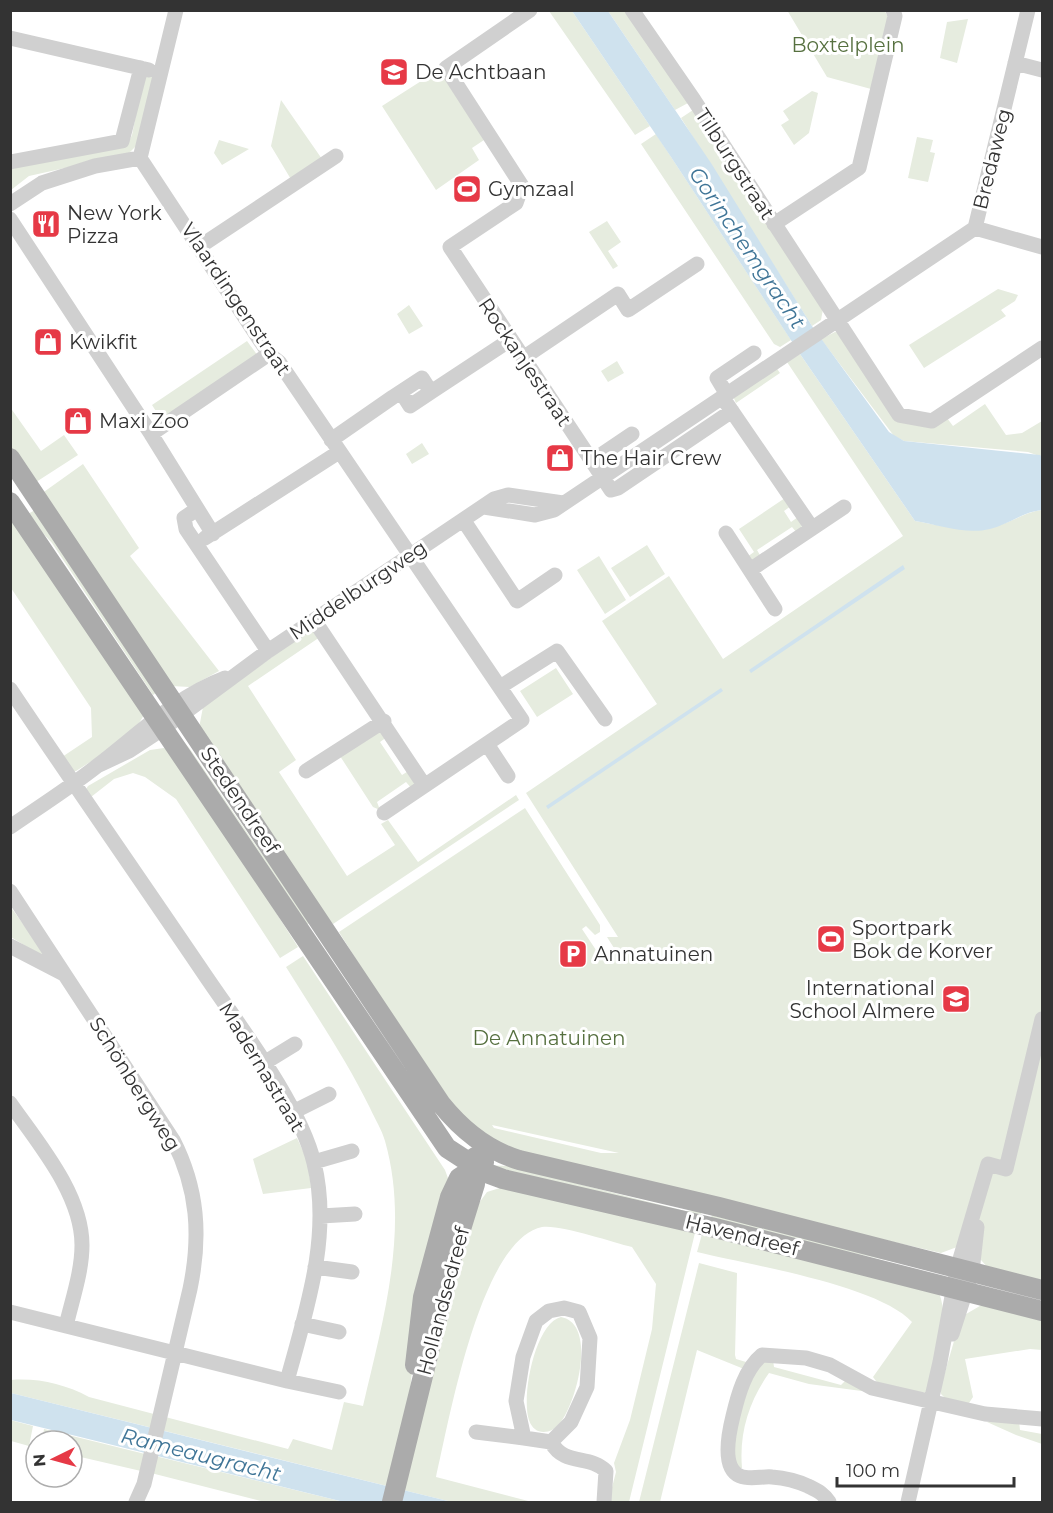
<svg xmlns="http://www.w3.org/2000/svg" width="1053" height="1513" font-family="Montserrat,sans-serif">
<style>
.green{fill:#e6ecdf;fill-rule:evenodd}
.water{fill:#cfe2ee}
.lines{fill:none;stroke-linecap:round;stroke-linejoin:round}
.minor{stroke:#d0d0d0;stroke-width:15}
.major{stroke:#ababab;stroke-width:20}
.labels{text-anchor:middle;stroke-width:6;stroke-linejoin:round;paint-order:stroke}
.park-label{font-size:20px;fill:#56703f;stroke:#fff}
.poi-label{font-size:20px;fill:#333;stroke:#fff;text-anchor:start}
.street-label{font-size:20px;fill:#333;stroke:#fff}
.water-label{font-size:21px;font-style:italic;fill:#3f7597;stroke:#fff}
</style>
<rect width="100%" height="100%" fill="#fff"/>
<path class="green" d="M 787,10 L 885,11 L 889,20 L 871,89 L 827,77 Z
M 549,11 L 572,11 L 650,126 L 635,135 Z
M 608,11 L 626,11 L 688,103 L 675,110 Z
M 968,19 L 957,63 L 940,58 L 947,22 Z
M 440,69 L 484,140 L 472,148 L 479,160 L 436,190 L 382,106 Z
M 144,74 L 153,76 L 137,145 L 128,154 L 29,176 L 11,190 L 11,167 L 128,143 L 132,135 Z
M 812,91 L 818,93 L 809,133 L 794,145 L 781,125 L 789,120 L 783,111 Z
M 281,100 L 322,159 L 292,181 L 271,146 Z
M 693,110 L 823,309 L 821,320 L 812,326 L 681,118 Z
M 656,134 L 791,340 L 780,347 L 774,344 L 641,144 Z
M 917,137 L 933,140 L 930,152 L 935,153 L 928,182 L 908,178 Z
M 219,140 L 249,149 L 222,165 L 214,153 Z
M 607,221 L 621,242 L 608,251 L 618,266 L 613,269 L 589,232 Z
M 998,289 L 1018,295 L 1015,301 L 1001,310 L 1006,316 L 924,368 L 909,345 Z
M 409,305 L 423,326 L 409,334 L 397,314 Z
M 835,332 L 842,333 L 891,409 L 947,418 L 953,426 L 985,404 L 1006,435 L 1022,433 L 1042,421 L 1042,457 L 1028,452 L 904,441 L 894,436 L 821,339 Z
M 247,341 L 258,356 L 161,419 L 152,405 Z
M 800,354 L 915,521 C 944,526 970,534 999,525 C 1014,521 1026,512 1042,510 L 1042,1280 L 989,1269 L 981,1260 L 979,1252 L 957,1247 L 941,1253 L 710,1199 L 494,1144 L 445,1101 L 339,932 L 525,808 L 600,925 L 600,932 L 595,935 L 586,926 L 582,929 L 600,956 L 614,948 L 607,937 L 618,937 L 526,793 L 657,704 L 602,621 L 669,576 L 723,659 L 903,536 L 787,362 ZM 492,1125 L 619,1153 L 601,1153 L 494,1128 Z
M 617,361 L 624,373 L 608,382 L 601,371 Z
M 773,363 L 780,373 L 736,403 L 732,394 Z
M 10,407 L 41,451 L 64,435 L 78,455 L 33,484 L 11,450 Z
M 422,443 L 429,454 L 412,464 L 406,454 Z
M 83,464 L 139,548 L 130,556 L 219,671 L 190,687 L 171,686 L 41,494 Z
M 785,498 L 791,506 L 784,511 L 791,522 L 798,517 L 802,527 L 797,533 L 792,527 L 757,550 L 761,557 L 754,561 L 747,557 L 754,552 L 739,529 Z
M 37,509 L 157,692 L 153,695 L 52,543 L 26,515 Z
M 10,512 L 144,715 L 131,736 L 76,771 L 71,771 L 62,757 L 92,737 L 91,708 L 11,588 Z
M 647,545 L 665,574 L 630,597 L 611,568 Z
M 599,556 L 626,600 L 605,614 L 577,570 Z
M 313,627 L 320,637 L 248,686 L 296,760 L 279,772 L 347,876 L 395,845 L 381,824 L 388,820 L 418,862 L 516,795 L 519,800 L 333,924 L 320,908 L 199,728 L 203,707 Z
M 556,668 L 573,694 L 537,717 L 520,691 Z
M 376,730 L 387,737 L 380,742 L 402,775 L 410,770 L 417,786 L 412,789 L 406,782 L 377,802 L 380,810 L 373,807 L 340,756 Z
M 180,737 L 190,749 L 257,847 L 312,922 L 302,927 Z
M 164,748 L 173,752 L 181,765 L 298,947 L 280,958 L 176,799 L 145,777 L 133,773 L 114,779 L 91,797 L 86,789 L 88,786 L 150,750 Z
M 10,906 L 44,953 L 40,955 L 11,937 Z
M 303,956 L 445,1170 L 449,1181 L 416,1324 L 410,1393 L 387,1486 L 11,1393 L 11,1380 C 39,1378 64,1384 89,1397 L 288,1449 L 293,1439 L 332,1450 L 344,1402 L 363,1406 C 383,1320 410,1229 385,1141 C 382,1130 375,1119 370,1108 C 346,1059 315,1014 286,967 Z
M 297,1138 L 308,1162 L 311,1188 L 263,1194 L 253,1159 Z
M 484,1165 L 508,1166 L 685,1211 L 702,1210 L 700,1219 Z
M 503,1187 L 695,1233 L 629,1502 L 611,1502 L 609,1499 L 616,1472 L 614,1463 L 630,1420 L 652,1329 L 656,1284 L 632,1247 C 612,1242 559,1224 542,1227 C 480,1240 449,1422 436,1477 L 532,1502 L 452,1502 L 403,1490 L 446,1306 L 479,1203 L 487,1192 Z
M 712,1214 L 941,1272 L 710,1222 Z
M 702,1234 L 939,1293 C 951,1323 935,1363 926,1393 L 879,1385 L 873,1377 L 912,1322 C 878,1285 750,1265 697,1252 Z
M 699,1263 L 737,1273 L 735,1355 L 736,1359 L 746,1362 L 744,1369 L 697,1350 L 660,1502 L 639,1502 Z
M 985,1303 L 1042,1317 L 1042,1350 L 1030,1349 L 965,1359 L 973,1397 L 967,1406 L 947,1400 L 941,1394 L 941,1386 L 961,1317 Z
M 561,1317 C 598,1324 576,1404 560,1423 C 551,1435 534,1436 529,1420 C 521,1397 535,1323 561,1317 Z
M 766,1360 L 773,1360 L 774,1367 L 841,1385 L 847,1379 L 869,1392 L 809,1384 L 769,1373 C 749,1401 739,1433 742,1468 L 735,1468 C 733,1432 735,1385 766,1360 Z
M 10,1420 L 33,1426 L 29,1446 L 11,1441 Z
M 1019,1421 L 1020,1430 L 1042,1434 L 1042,1444 L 1016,1435 L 987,1422 Z
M 44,1429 L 145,1454 L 141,1471 L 72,1455 L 72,1441 L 42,1441 Z
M 155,1456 L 344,1502 L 265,1502 L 151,1473 Z"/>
<path class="water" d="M 572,11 L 608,11 L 711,163 L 812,326 L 889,432 L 904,441 L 1040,455 L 1042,457 L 1042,510 C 1023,512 1009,524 990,529 C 966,535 939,525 915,521 L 800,354 L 671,157 Z
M 903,565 L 905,569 L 751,673 L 749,670 Z
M 721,688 L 723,691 L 548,809 L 546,806 Z
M 11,1393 L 403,1490 L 452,1502 L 344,1502 L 11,1420 Z"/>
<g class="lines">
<path class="minor" d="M 530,10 L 446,68 L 522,186 L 516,203 L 450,247 L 611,490 L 618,488 L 732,411
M 632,10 L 694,100 L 899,415 L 932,421 L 1042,348
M 10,38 L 149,70
M 1015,63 L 1042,70
M 140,158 L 269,354 L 279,362 L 522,720 L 384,813
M 10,162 L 122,141 L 141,68
M 10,204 L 42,183 L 95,166 L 140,158 L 176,10
M 10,219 L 151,434
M 774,224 L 859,168 L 895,16 L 893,10
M 975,228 L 1042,247
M 199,247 L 336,156
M 523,358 L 618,294 L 628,310 L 697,264
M 431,392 L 510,340
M 726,393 L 717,378 L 754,353
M 727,404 L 812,528
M 331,440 L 393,397 L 422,378 L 431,392 L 410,406 L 401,392
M 592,461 L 632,434
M 484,507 L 535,515 L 554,510 L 975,228 L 1028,10
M 197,509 L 184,518 L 186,529 L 268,651
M 464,521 L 517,601 L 555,575
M 726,533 L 775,609
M 213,534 L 151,434 L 269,354
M 205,538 L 339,452
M 750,570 L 844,507
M 314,620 L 424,785
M 500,687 L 557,651 L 605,719
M 10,689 C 75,786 142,882 207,978 C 241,1028 300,1105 314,1163 C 332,1235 306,1311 287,1381 L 10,1312
M 487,744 L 508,776
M 97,766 L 129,751 L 164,728 L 268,651 L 494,499 L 508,495 L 563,503
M 306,771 L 384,721
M 10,827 C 39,807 69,788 97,766 C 139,734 175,697 225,678
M 10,891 L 173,1140 C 198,1189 201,1236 190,1289 L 144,1484 L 136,1502
M 10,946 L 64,974
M 264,1063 L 295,1044
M 10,1103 C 38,1143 82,1194 82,1245 C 82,1272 72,1300 66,1326
M 293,1112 L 329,1094
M 314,1162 L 352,1151
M 321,1216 L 355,1214
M 315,1267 L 352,1272
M 564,1308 L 579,1312 L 590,1338 L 587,1387 L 571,1422 L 551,1442 L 524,1438 L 516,1401 L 523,1357 L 536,1321 L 549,1311 Z
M 302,1324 L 339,1332
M 952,1334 L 972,1272 L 977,1227
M 287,1381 L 339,1392
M 476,1432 L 524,1438
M 551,1442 C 565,1467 589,1454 606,1471 L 604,1502
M 829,1502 C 823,1493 818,1491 808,1486 C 797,1481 784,1478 772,1477 C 763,1476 749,1480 740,1476 C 721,1468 729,1432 733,1416 C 738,1395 745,1369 762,1355 L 806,1358 L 830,1365 L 872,1388 L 985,1414 L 1042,1419
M 908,1502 L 940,1362 L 957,1269 L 988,1164 L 1006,1169 L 1042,1019"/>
<path class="major" d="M 10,458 L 441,1104 C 462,1130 486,1150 519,1160 L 719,1207 L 1042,1290
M 10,502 L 447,1148 L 484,1172 L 503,1179 L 715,1228 L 1042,1311
M 415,1365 L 423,1297 L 450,1197 L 459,1178 L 484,1162
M 392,1502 L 452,1258 L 475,1184 L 475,1157"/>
</g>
<defs>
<g id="school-square" transform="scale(1.5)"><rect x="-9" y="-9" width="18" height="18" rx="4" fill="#e63946" stroke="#fff"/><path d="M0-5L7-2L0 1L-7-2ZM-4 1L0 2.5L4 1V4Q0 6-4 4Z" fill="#fff"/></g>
<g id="stadium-square" transform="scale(1.5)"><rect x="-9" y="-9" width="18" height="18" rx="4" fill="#e63946" stroke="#fff"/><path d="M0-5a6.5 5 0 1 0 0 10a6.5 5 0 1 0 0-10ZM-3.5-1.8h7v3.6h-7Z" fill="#fff"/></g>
<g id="restaurant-square" transform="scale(1.5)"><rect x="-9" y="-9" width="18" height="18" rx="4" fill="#e63946" stroke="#fff"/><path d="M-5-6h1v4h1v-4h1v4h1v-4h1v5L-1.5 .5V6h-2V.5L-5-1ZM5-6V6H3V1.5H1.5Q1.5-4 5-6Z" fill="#fff"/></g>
<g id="shop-square" transform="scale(1.5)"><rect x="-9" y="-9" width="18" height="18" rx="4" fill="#e63946" stroke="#fff"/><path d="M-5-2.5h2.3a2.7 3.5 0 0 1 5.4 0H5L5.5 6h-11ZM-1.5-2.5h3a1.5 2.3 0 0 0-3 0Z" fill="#fff"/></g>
<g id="parking-square" transform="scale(1.5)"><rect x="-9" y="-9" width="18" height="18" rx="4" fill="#e63946" stroke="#fff"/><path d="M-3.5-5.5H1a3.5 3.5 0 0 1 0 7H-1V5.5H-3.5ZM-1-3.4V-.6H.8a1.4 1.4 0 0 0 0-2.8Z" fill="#fff"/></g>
</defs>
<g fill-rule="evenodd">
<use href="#school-square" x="394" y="72"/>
<use href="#stadium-square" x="467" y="189"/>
<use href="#restaurant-square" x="46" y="224"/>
<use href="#shop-square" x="48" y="342"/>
<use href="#shop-square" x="78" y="421"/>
<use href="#shop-square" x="560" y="458"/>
<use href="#stadium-square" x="831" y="939"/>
<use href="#parking-square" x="573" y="954"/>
<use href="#school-square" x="956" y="999"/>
</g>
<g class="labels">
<g class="park-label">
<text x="848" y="52">Boxtelplein</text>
<text x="549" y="1045">De Annatuinen</text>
</g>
<g class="poi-label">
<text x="415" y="79">De Achtbaan</text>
<text x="488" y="196">Gymzaal</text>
<text x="67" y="220">New York<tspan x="67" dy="23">Pizza</tspan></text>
<text x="69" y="349">Kwikfit</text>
<text x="99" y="428">Maxi Zoo</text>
<text x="581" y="465">The Hair Crew</text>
<text x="852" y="935">Sportpark<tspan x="852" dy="23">Bok de Korver</tspan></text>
<text x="594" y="961">Annatuinen</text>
<text x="935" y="995" text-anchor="end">International<tspan x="935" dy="23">School Almere</tspan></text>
</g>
<g class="street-label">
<text transform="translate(992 159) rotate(-76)" y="7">Bredaweg</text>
<text transform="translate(735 164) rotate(57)" y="7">Tilburgstraat</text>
<text transform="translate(236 299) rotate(56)" y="7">Vlaardingenstraat</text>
<text transform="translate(525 362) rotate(56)" y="7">Rockanjestraat</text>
<text transform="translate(358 590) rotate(-34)" y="7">Middelburgweg</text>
<text transform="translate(240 800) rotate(56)" y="7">Stedendreef</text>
<text transform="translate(262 1067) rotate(59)" y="7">Madernastraat</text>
<text transform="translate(135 1084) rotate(58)" y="7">Schönbergweg</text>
<text transform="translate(742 1235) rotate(14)" y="7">Havendreef</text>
<text transform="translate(443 1301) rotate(-75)" y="7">Hollandsedreef</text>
</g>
<g class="water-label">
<text transform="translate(747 248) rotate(56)" y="7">Gorinchemgracht</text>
<text transform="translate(201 1455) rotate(14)" y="7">Rameaugracht</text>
</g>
</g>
<rect width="1053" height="1513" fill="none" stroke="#333333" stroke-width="24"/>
<g transform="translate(54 1459) rotate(265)"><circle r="28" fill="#ffffff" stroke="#adadad" stroke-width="1.5"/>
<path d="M0-4.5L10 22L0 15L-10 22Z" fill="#e63946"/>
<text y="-9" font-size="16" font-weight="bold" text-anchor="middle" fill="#333333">N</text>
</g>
<path d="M837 1477v9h177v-9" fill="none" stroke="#333333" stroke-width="3"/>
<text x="846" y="1477" font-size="18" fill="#333333" stroke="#ffffff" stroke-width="4.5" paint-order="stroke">100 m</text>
</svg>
